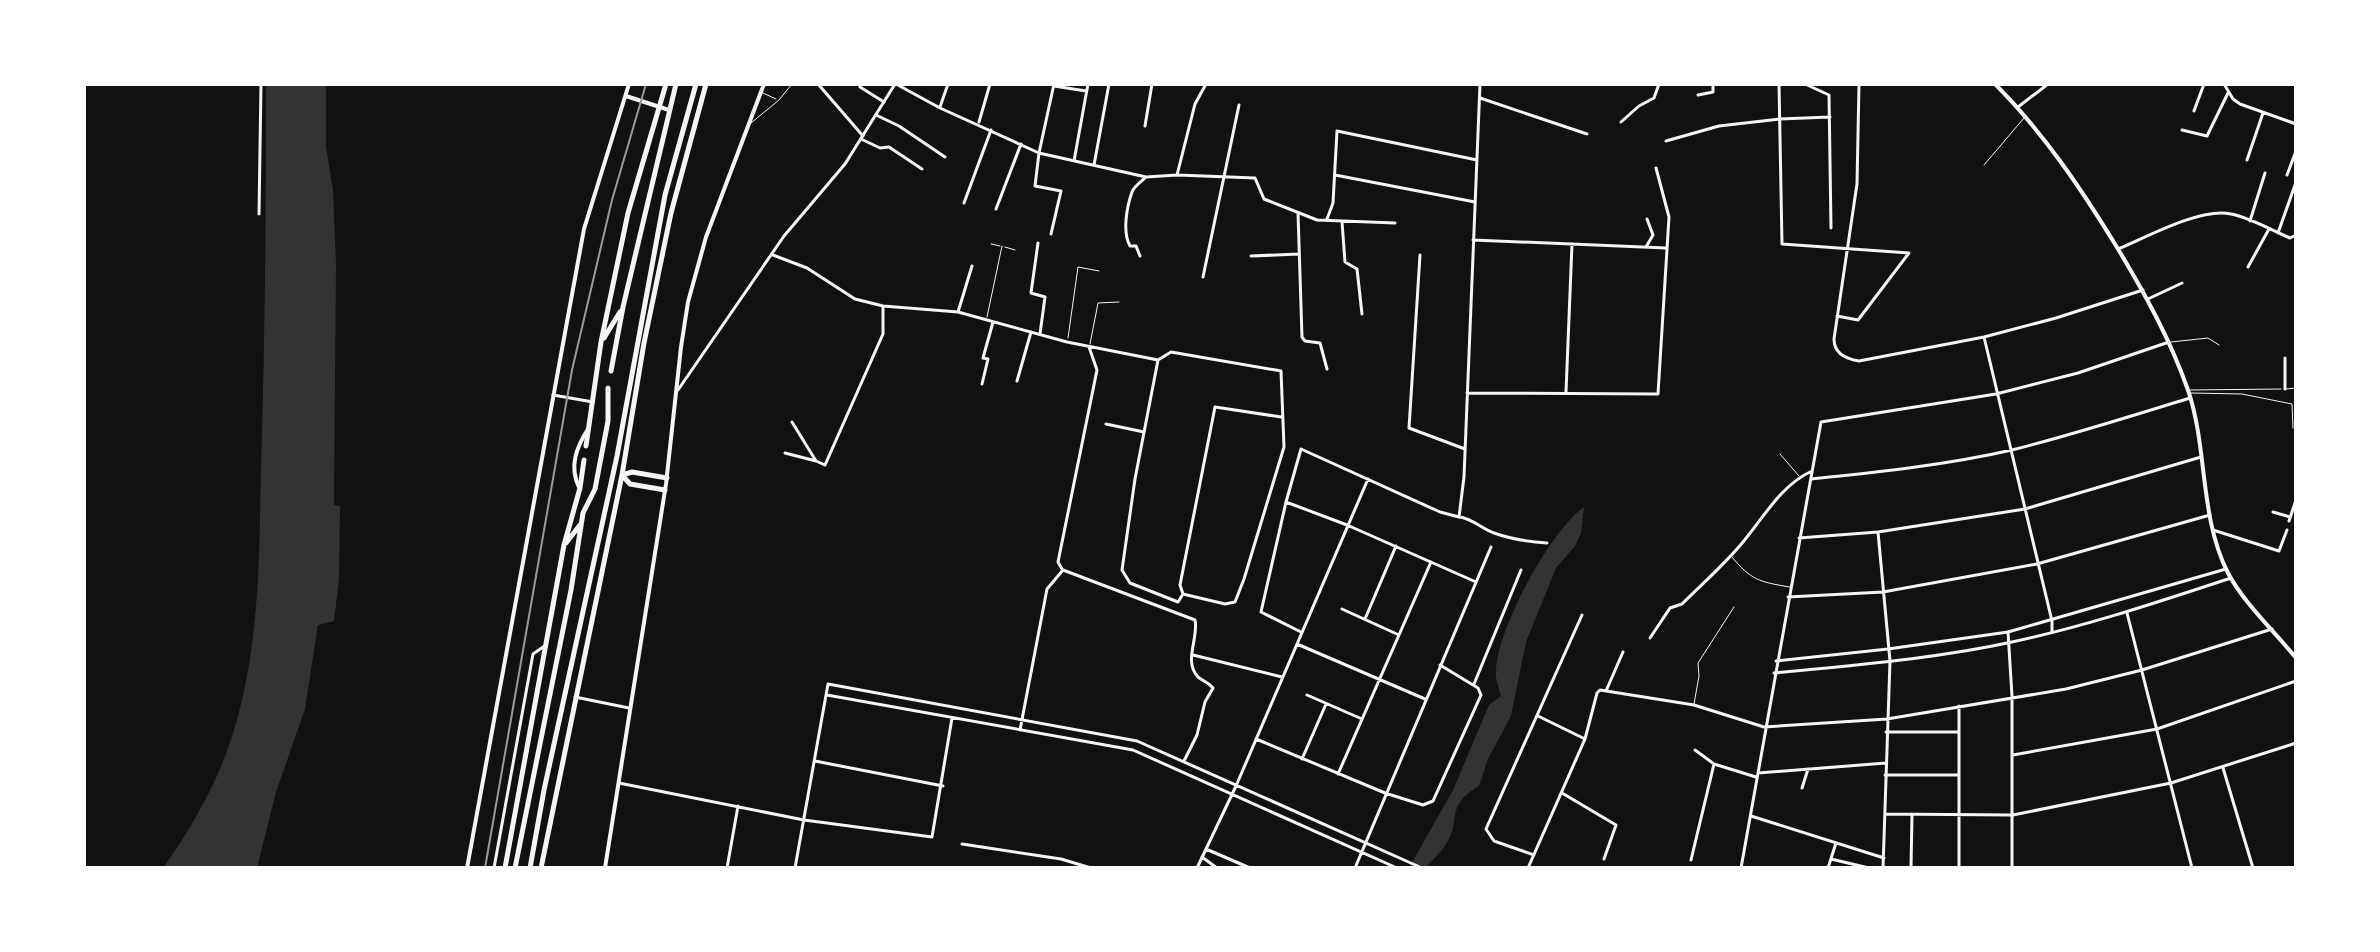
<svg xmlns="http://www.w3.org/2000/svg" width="2380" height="952" font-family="'Fira Sans Condensed',sans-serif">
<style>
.water{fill:#333}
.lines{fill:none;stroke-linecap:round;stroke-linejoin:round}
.service{stroke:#f5f5f5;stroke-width:1}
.minor{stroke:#f5f5f5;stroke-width:3}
.tertiary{stroke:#f5f5f5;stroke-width:3}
.secondary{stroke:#f5f5f5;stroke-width:4}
.primary{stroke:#f5f5f5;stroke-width:4}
.trunk{stroke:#f5f5f5;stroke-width:5}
.rail{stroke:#9a9a9a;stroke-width:2}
</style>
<rect width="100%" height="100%" fill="#111"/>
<path class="water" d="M 266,84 L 326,84 L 326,147 L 333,190 L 336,263 L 334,505 L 340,506 L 339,579 L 334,621 L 318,625 L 305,709 L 276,792 L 257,868 L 163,868 C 192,828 219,780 233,733 C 260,647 259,557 261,468 C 265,340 266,212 266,84 Z
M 1584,507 L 1581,533 L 1575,546 L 1556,568 L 1526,642 L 1511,716 L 1488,759 L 1479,786 C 1444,806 1462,820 1446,844 C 1441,853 1432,860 1425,868 L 1409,868 L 1453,790 L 1489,705 L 1501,696 C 1499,688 1495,679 1496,671 C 1497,629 1550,531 1584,507 Z"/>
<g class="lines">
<path class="service" d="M 763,93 L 776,99
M 751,123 L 779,100 L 792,84
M 1984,165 L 2024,118
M 991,244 L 1000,246
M 1005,247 L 1015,250
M 987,317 L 1002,246
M 1068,338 L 1078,267 L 1099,271
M 2171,342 L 2208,338 L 2219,345
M 1090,344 L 1098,303 L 1119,302
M 2286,389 L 2296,388
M 2190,390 L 2281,389
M 2191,393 L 2242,394 L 2292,404 L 2293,428
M 1780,454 L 1799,476
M 1731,556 C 1751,580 1759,582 1790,587
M 1694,704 L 1699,676 L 1698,663 L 1734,607"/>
<path class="minor" d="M 818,84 L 863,136
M 896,84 L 940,108 L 1039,153 L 1146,177 L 1177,175 L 1255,178 L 1264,199 L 1317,220 L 1395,223
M 1779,84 L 1782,244 L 1909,253 L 1858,320 L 1837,316
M 1805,84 L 1829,95 L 1831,228
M 1859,84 L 1857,184 L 1834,339 C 1834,354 1846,359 1859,361 L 1984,337 L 2056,318 L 2143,290
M 2224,84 L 2233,99 L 2240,104 L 2296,124
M 1054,86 L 1086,91
M 860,87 L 884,102
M 1698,95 L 1713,92 L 1713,84
M 1480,98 L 1587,134
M 940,107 L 948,84
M 2018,107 L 2048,84
M 2194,111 L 2204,84
M 876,115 L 899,126 L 945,157
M 979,122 L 990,84
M 1621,122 L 1639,106 L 1654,98 L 1659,84
M 1145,126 L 1152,84
M 2182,130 L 2207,136 L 2228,93
M 861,139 L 880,148 L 889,147 L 922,169
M 1666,141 L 1719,126 L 1780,119 L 1830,117
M 2247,160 L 2263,113
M 1074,161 L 1088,84
M 1094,165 L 1109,84
M 1177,175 L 1195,104 L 1206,84
M 1335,175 L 1475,202
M 2287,175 L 2296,151
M 964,203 L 991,130
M 996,209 L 1021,144
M 1298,213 L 1302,337 L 1305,341 L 1320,343 L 1327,369
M 259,214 L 261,84
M 1327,219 L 1333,203 L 1337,131 L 1477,160
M 2250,221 L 2265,173
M 1342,222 L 1345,262 L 1357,269 L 1362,314
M 2278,233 L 2295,185
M 1051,234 L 1061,191 L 1035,186 L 1039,153 L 1054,84
M 1473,240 L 1666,248
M 1038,243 L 1031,293 L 1045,297 L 1040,334
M 1646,247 L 1653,235 L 1647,219
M 2118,249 C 2147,237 2201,207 2231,214 C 2251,218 2271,230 2290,238 L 2296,235
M 773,255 L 807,268 L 855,299 L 883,306 L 958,312 L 1067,342 L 1158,360 L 1135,479 L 1122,570 L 1130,583 L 1178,602 L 1183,594
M 1420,255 L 1409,428 L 1465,449
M 1140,256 L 1136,246 L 1130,246 C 1122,232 1127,206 1132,192 C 1134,186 1141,182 1146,177
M 1251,256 L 1299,254
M 2248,267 L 2269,229
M 1203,277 L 1239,105
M 2148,299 L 2182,283
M 958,312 L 972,266
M 1984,337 L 2052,621 L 2052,632
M 1158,360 L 1171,352 L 1281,371 L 1284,447 L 1244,579 L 1235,602 L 1225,604 L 1183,594 L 1180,585 L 1215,407 L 1281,417
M 1017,381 L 1031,332
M 982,384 L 988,359 L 983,358 L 993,322
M 2285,389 L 2285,358
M 1566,392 L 1572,244
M 1467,393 L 1658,394 L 1669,217 L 1656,168
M 553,395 L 593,402
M 792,422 L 816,461 L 825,465 L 883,334 L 883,306
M 1106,424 L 1144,432
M 785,453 L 816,461
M 1811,479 C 1879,472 1946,465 2012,450 C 2072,435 2131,416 2190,398
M 1286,502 L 1301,449 L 1440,512 L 1459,517 L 1464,477 L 1480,84
M 2273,512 L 2290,517
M 1459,517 C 1472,518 1482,529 1494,533 C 1511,539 1530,542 1547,543
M 2289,521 L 2296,500
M 2213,530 L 2279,551 L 2287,530
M 1878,532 L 1890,661 L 1883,868
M 1799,538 L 1878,532 L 2025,509 L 2201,457
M 1062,569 L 1058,562 L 1097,370 L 1089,347
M 1063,570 L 1195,620 C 1199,638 1183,661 1198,677 C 1203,681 1209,683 1213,688 L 1205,702 L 1197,735 L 1184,761
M 1788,597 L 1883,592 L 2037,564 L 2210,515
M 1342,609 L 1399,635
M 2127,613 L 2192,868
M 1365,619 L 1396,546
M 1301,632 L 1261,612 L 1286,502 L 1347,525 L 1476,582
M 2008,632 L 2012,696 L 2012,868
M 1650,638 L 1670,608 L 1682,604 C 1702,584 1725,564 1743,542 C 1764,517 1781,485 1812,471
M 1297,644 L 1425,699
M 1193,655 L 1282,677
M 1474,684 L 1521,570
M 1606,691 L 1623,652
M 827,695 L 1133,750 L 1397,868
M 1307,695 L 1362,719
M 575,697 L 629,708
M 1959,706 L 1959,868
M 1538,716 L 1585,739
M 1020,730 L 1047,589 L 1063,570
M 1886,732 L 1959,732
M 1256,739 L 1385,793 L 1423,805 L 1433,801 L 1481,695 L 1478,688 L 1440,665
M 1695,750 L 1714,764 L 1756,777
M 2013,755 L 2157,729 L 2296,681
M 1302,759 L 1326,704
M 815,761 L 943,786
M 2223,768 L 2253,868
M 1758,773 L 1886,763
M 1338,774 L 1431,562
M 1885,775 L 1958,775
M 619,783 L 804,820 L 932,837 L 952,718
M 1802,788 L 1808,769
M 1562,793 L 1616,825 L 1604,859
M 1885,814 L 2013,815 L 2171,783 L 2296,743
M 1751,816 L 1884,858
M 962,844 L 1061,859 L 1091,868
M 1206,849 L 1250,868
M 1534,855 L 1494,841 L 1486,829 L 1582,615
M 1202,857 L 1217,868
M 1831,859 L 1869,868
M 1691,860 L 1714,764
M 494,868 L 533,654 L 546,645
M 727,868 L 738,806
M 795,868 L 828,684 L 1137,741 L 1422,868
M 1197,868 L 1236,786 L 1368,479
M 1355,868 L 1491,547
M 1528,868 L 1585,739 L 1597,693 L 1600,690 L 1694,705 L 1764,727 L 1887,719 L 2066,689 L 2142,670 L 2272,629
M 1741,868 L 1821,422 L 1996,394 L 2078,373 L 2169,342
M 1828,868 L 1836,843
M 1911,868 L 1912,814"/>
<path class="tertiary" d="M 678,390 L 784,236 L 845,164 L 895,84
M 1776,661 L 1888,649 L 2008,632 L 2226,569
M 1774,673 C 1854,665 1934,659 2012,642 C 2087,626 2158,602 2231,578"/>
<path class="secondary" d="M 1995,84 C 2044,133 2082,190 2118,249 C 2145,294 2170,339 2188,390 C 2208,449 2199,516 2228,573 C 2243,602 2275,632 2296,658
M 626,96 L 669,110
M 467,868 L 584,229 L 629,84
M 605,868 L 666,484 L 681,347 L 688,302 L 706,237 L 764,84"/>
<path class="primary" d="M 579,487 C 569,467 576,448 588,429"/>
<path class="trunk" d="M 604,338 L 620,312
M 611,371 L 623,307 L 676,84
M 586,446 L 601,342 L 628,213 L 666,84
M 665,490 L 630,484 L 622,475 L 632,472 L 667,478
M 566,543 L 580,525
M 505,868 L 564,545 L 580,488 L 584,460
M 515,868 L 571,590 L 583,513 L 595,489 L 608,421 L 608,388
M 530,868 L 544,790 L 617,456 L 665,195 L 696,84
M 541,868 L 622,475 L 644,343 L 671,213 L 706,84"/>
<path class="rail" d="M 485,868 L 572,370 L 612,200 L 646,84"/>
</g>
<rect width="2380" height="952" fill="none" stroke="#ffffff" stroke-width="172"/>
</svg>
